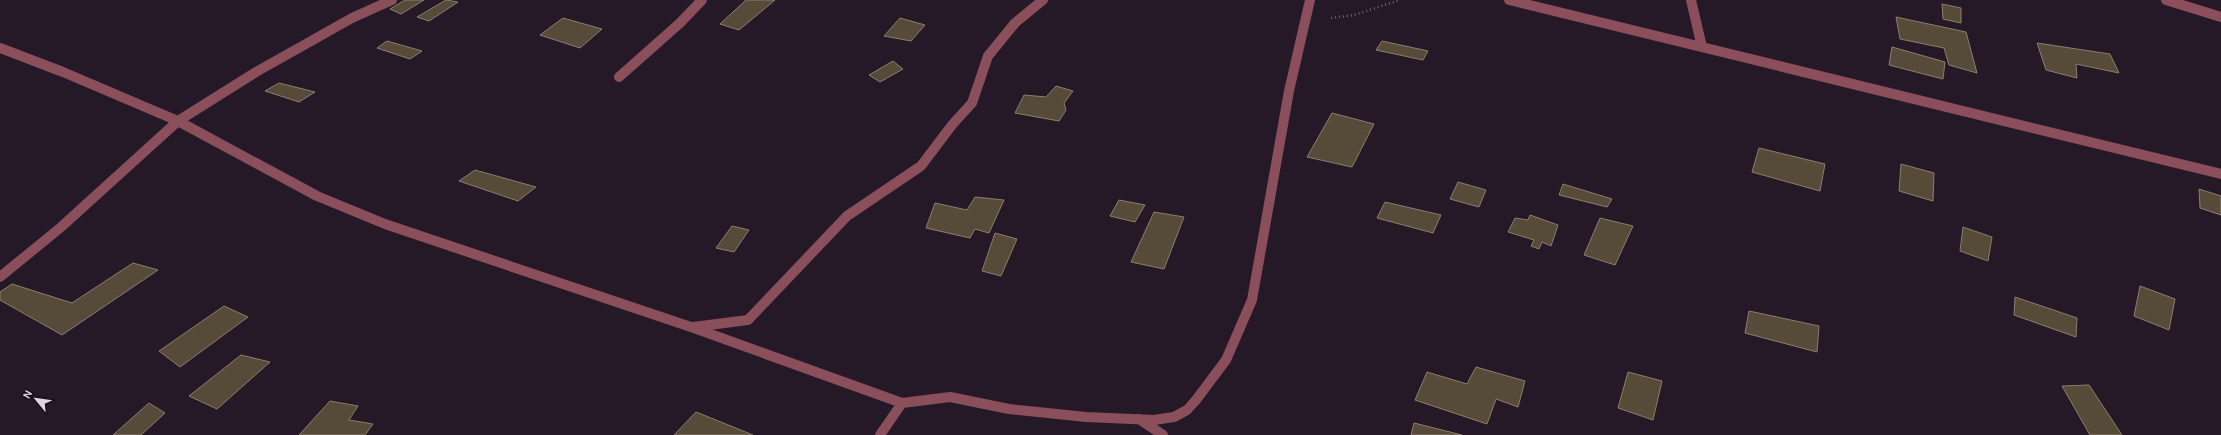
<svg xmlns="http://www.w3.org/2000/svg" width="2221" height="435" font-family="Karla,sans-serif">
<style>
.building{fill:#564a39;stroke:#8c7e6c}
.lines{fill:none;stroke-linecap:round;stroke-linejoin:round}
.path{stroke:#6e636f;stroke-width:2.5;stroke-dasharray:1 3;stroke-linecap:butt}
.minor{stroke:#8b4f5c;stroke-width:10}
</style>
<rect width="100%" height="100%" fill="#261927"/>
<path class="building" d="M 405,0 L 424,0 L 401,14 L 390,9 Z
M 446,0 L 458,2 L 429,21 L 417,17 Z
M 746,0 L 775,0 L 739,30 L 720,24 Z
M 1942,4 L 1961,8 L 1961,23 L 1943,19 Z
M 1896,17 L 1966,32 L 1977,73 L 1949,65 L 1944,48 L 1900,39 Z
M 563,18 L 602,29 L 580,48 L 540,35 Z
M 900,18 L 925,25 L 911,41 L 884,36 Z
M 387,41 L 422,51 L 410,59 L 377,48 Z
M 1382,41 L 1428,51 L 1423,60 L 1376,50 Z
M 2037,43 L 2110,54 L 2119,73 L 2076,64 L 2077,78 L 2046,70 Z
M 1892,47 L 1945,62 L 1943,79 L 1889,65 Z
M 893,61 L 903,69 L 880,82 L 869,75 Z
M 279,83 L 315,92 L 299,102 L 265,91 Z
M 1056,86 L 1073,91 L 1064,103 L 1066,110 L 1059,121 L 1015,113 L 1024,95 L 1046,97 Z
M 1332,113 L 1374,124 L 1352,167 L 1307,157 Z
M 1759,148 L 1825,164 L 1820,191 L 1752,172 Z
M 1901,164 L 1934,173 L 1933,201 L 1899,191 Z
M 475,170 L 536,187 L 518,201 L 459,181 Z
M 1458,182 L 1486,190 L 1479,207 L 1450,199 Z
M 1563,184 L 1612,199 L 1607,207 L 1559,195 Z
M 2199,189 L 2221,196 L 2221,215 L 2200,208 Z
M 975,197 L 1004,200 L 989,233 L 975,229 L 970,238 L 926,228 L 935,203 L 967,210 Z
M 1119,200 L 1145,205 L 1135,222 L 1110,216 Z
M 1385,202 L 1441,215 L 1433,233 L 1377,218 Z
M 1154,212 L 1184,217 L 1164,269 L 1131,262 Z
M 1530,215 L 1558,225 L 1551,246 L 1542,242 L 1539,249 L 1531,246 L 1534,240 L 1508,232 L 1515,218 L 1528,220 Z
M 1600,218 L 1633,226 L 1615,265 L 1584,255 Z
M 732,226 L 749,230 L 734,252 L 716,248 Z
M 1963,227 L 1992,237 L 1988,261 L 1960,251 Z
M 995,233 L 1017,239 L 1001,276 L 982,271 Z
M 133,263 L 158,270 L 62,335 L 0,300 L 0,292 L 12,284 L 72,303 Z
M 2140,286 L 2175,299 L 2169,330 L 2134,316 Z
M 2015,297 L 2077,318 L 2076,337 L 2014,315 Z
M 224,306 L 248,317 L 180,367 L 159,351 Z
M 1749,311 L 1819,326 L 1817,352 L 1745,333 Z
M 241,355 L 270,362 L 217,409 L 189,396 Z
M 1476,367 L 1525,381 L 1518,407 L 1496,399 L 1487,424 L 1415,400 L 1427,372 L 1467,384 Z
M 1628,372 L 1662,381 L 1653,420 L 1618,408 Z
M 2089,385 L 2122,435 L 2090,435 L 2062,386 Z
M 330,401 L 358,406 L 349,420 L 373,424 L 365,435 L 299,435 Z
M 149,403 L 165,413 L 141,435 L 113,435 Z
M 696,412 L 753,435 L 674,435 Z
M 1414,423 L 1462,435 L 1411,435 Z"/>
<g class="lines">
<path class="path" d="M 1331,18 L 1354,15 L 1400,0"/>
<path class="minor" d="M 1509,0 L 2221,174
M 1691,0 L 1702,47
M 2166,0 L 2221,17
M 0,48 L 63,72 L 178,121 L 317,196 L 385,224 L 691,327 L 902,403 L 950,397 L 1009,409 L 1086,417 L 1154,420 L 1174,417 L 1187,410 L 1196,400 L 1226,360 L 1252,300 L 1289,91 L 1310,0
M 619,77 L 680,23 L 702,0
M 0,277 L 60,228 L 178,121 L 256,72 L 352,18 L 392,0
M 693,327 L 748,320 L 847,216 L 921,166 L 952,125 L 972,103 L 988,56 L 1015,23 L 1043,0
M 1139,419 L 1163,435
M 880,435 L 902,403"/>
</g>
<g transform="translate(36 399) rotate(299)" stroke="#1c101d" stroke-width="3" paint-order="stroke">
<path d="M0-3L7 15L0 10L-7 15Z" fill="#ded5de"/>
<text y="-6" font-size="11" font-weight="bold" text-anchor="middle" fill="#ded5de">N</text>
</g>
</svg>
